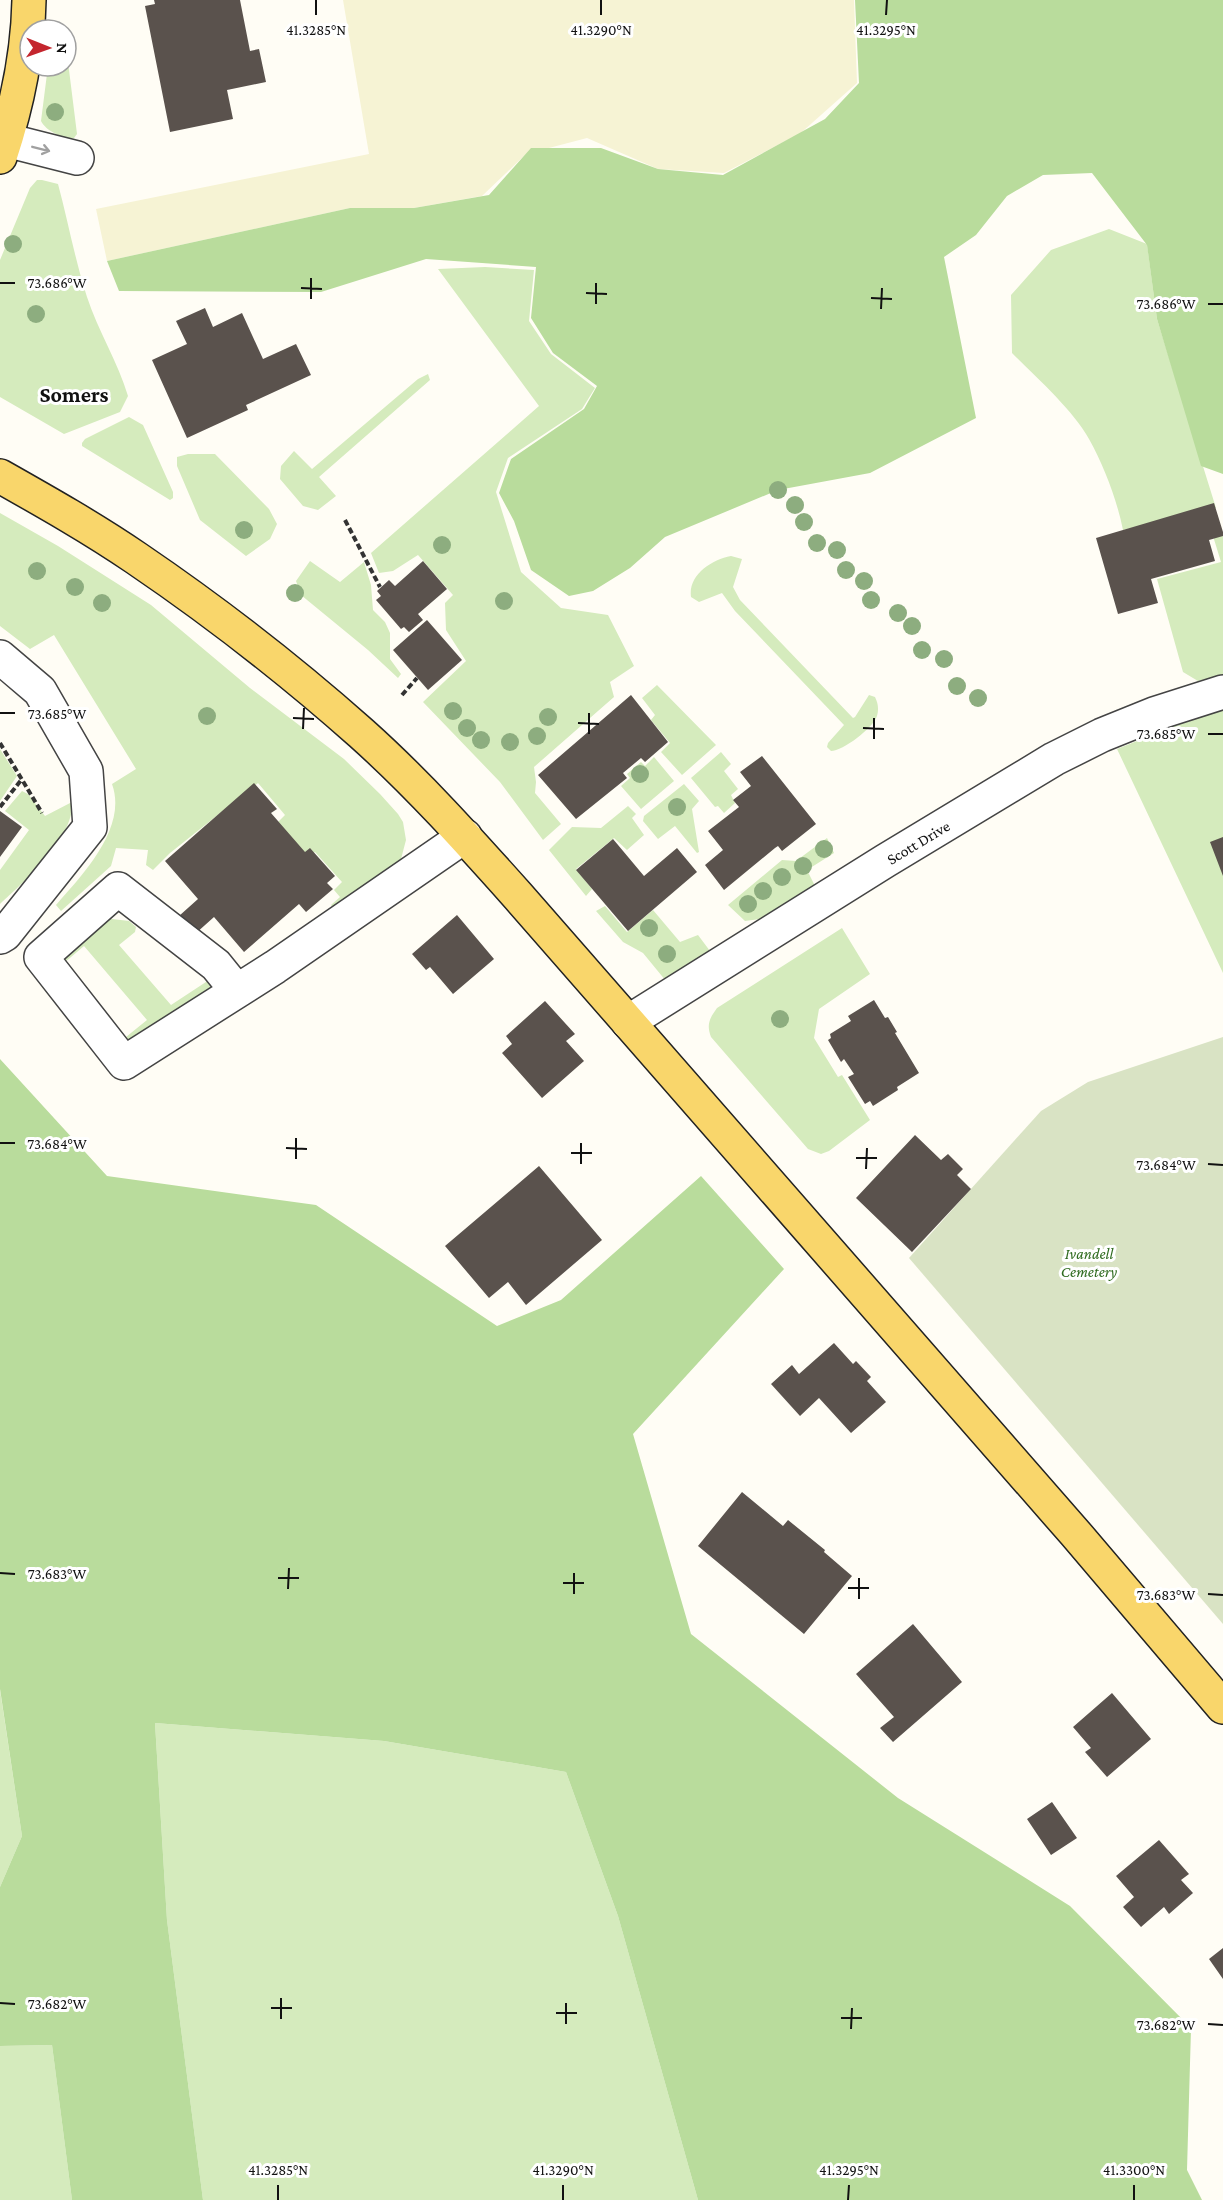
<svg xmlns="http://www.w3.org/2000/svg" width="1223" height="2200" font-family="'Crimson Pro',serif">
<style>
.farmland{fill:#f6f3d4}
.green{fill:#d5ebbd}
.forest{fill:#b9dc9c}
.cemetery{fill:#d9e3c4}
.building{fill:#5a524d}
.lines{fill:none;stroke-linecap:round;stroke-linejoin:round}
.minor-casing{stroke:#444;stroke-width:36}
.major-casing{stroke:#222;stroke-width:36}
.path{stroke:#333;stroke-width:4;stroke-dasharray:6 3;stroke-linecap:butt}
.minor{stroke:#fff;stroke-width:33}
.major{stroke:#f9d66b;stroke-width:33}
.tree{fill:#8dad7f}
.oneway{stroke:#a0a0a0}
.ticks{fill:none;stroke:#111;stroke-width:2}
.labels{text-anchor:middle;stroke-width:6;stroke-linejoin:round;paint-order:stroke}
.street-label{font-size:16px;fill:#111;stroke:#fff}
.park-label{font-size:16px;font-style:italic;fill:#2f6b1f;stroke:#fff}
.district-label{font-size:22px;font-weight:bold;fill:#111;stroke:#fff}
.ticks-label{font-size:15px;text-anchor:middle;fill:#111;stroke:#fff;stroke-width:6;stroke-linejoin:round;paint-order:stroke}
</style>
<rect width="100%" height="100%" fill="#fffdf5"/>
<path class="farmland" d="M 343,0 L 854,0 L 857,83 L 794,139 L 793,137 L 724,173 L 658,169 L 587,138 L 526,154 L 482,196 L 414,208 L 350,208 L 107,261 L 96,209 L 369,154 Z"/>
<path class="green" d="M 66,46 L 77,134 L 74,138 C 63,139 46,131 41,121 L 48,66 L 66,66 Z
M 37,180 L 42,180 L 58,184 C 68,221 75,260 87,297 C 98,331 118,362 128,396 L 120,412 L 64,434 L 0,397 L 0,260 L 30,188 Z
M 1109,229 L 1147,244 L 1157,319 L 1216,508 L 1123,530 C 1117,500 1104,466 1089,439 C 1073,410 1036,377 1012,353 L 1011,295 L 1051,250 Z
M 485,267 L 534,270 L 529,321 L 551,354 L 595,388 L 582,409 L 508,458 L 496,492 L 521,572 L 561,608 L 608,615 L 634,666 L 610,682 L 614,697 L 534,767 L 536,782 L 535,793 L 561,824 L 543,840 L 500,782 L 423,702 L 466,661 L 446,630 L 445,603 L 453,595 L 418,555 L 393,571 L 379,573 L 371,553 L 539,406 L 438,269 Z
M 428,374 L 430,380 L 319,477 L 336,496 L 318,510 L 303,506 L 280,479 L 281,466 L 294,451 L 312,469 L 418,379 Z
M 129,417 L 143,425 L 173,492 L 173,498 L 170,500 L 82,446 L 82,443 L 85,439 Z
M 188,454 L 215,454 L 269,509 L 277,524 L 270,539 L 246,556 L 200,520 L 177,466 L 177,457 Z
M 0,513 L 58,546 L 151,605 L 250,688 L 344,759 L 380,794 L 398,814 L 403,822 L 406,840 L 401,859 L 396,866 L 333,908 L 331,905 L 340,897 L 334,890 L 342,882 L 315,852 L 307,858 L 278,822 L 285,815 L 258,783 L 170,853 L 153,870 L 146,865 L 148,850 L 116,848 L 111,866 L 61,911 L 56,905 C 82,875 128,828 112,784 L 136,769 L 54,635 L 30,649 L 0,626 Z
M 1223,533 L 1223,675 L 1198,681 L 1183,672 L 1157,579 L 1221,562 L 1213,536 Z
M 731,556 L 742,559 L 733,587 L 740,600 L 853,718 L 855,717 L 869,695 L 875,697 C 878,703 879,709 877,716 C 873,728 843,751 831,751 L 827,747 L 828,743 L 844,725 L 735,611 L 722,593 L 699,602 L 691,597 C 688,575 711,560 731,556 Z
M 310,561 L 340,582 L 364,562 L 371,585 L 373,610 L 385,622 L 390,633 L 390,659 L 401,674 L 398,678 L 368,650 L 301,595 L 296,581 Z
M 657,685 L 716,745 L 682,775 L 661,752 L 670,743 L 651,720 L 655,715 L 642,698 Z
M 1223,710 L 1223,973 L 1117,749 L 1202,715 Z
M 0,749 L 17,776 L 0,801 Z
M 721,752 L 731,764 L 724,771 L 738,789 L 731,795 L 735,803 L 724,813 L 718,806 L 715,807 L 691,778 Z
M 654,757 L 674,781 L 641,809 L 621,786 L 630,778 L 627,774 L 641,762 L 645,766 Z
M 684,784 L 699,801 L 692,809 L 699,852 L 697,853 L 675,826 L 658,839 L 643,821 L 644,816 Z
M 22,791 L 28,794 L 45,816 L 72,802 C 75,837 24,882 0,904 L 0,870 L 29,830 L 5,811 Z
M 628,806 L 636,814 L 632,818 L 644,835 L 627,850 L 614,838 L 576,869 L 592,889 L 586,896 L 549,850 L 572,827 L 601,828 Z
M 827,838 L 834,853 L 807,870 L 815,886 L 760,919 L 745,921 L 728,905 L 782,860 L 796,861 Z
M 605,906 L 627,932 L 653,910 L 680,942 L 698,935 L 710,951 L 666,981 L 643,953 L 623,942 L 596,911 Z
M 104,918 L 129,921 L 136,927 L 135,932 L 119,945 L 171,1005 L 209,980 L 213,986 L 131,1043 L 126,1037 L 147,1020 L 84,946 L 64,963 L 60,957 Z
M 842,928 L 870,974 L 819,1009 L 814,1038 L 838,1077 L 842,1075 L 870,1120 L 829,1151 L 821,1154 L 808,1149 L 711,1037 C 706,1024 710,1018 717,1008 Z
M 0,1690 L 22,1836 L 0,1887 Z
M 155,1723 L 384,1741 L 566,1772 L 618,1916 L 698,2200 L 203,2200 L 167,1920 Z
M 52,2045 L 72,2200 L 0,2200 L 0,2046 Z"/>
<path class="forest" d="M 855,0 L 1223,0 L 1223,474 L 1201,466 L 1157,319 L 1147,245 L 1092,173 L 1043,175 L 1007,196 L 976,235 L 944,257 L 976,418 L 870,473 L 778,490 L 665,537 L 630,568 L 593,591 L 569,596 L 531,570 L 514,521 L 499,493 L 511,459 L 584,409 L 597,386 L 553,353 L 531,318 L 536,267 L 426,259 L 321,292 L 119,291 L 107,261 L 350,208 L 414,208 L 489,195 L 531,148 L 601,148 L 658,169 L 723,175 L 825,119 L 859,83 Z
M 0,1059 L 107,1176 L 316,1205 L 497,1326 L 561,1300 L 701,1176 L 784,1269 L 633,1434 L 691,1634 L 898,1798 L 1070,1906 L 1191,2028 L 1187,2170 L 1202,2200 L 698,2200 L 618,1916 L 566,1772 L 384,1741 L 155,1723 L 167,1920 L 203,2200 L 72,2200 L 52,2045 L 0,2046 L 0,1887 L 22,1836 L 0,1689 Z"/>
<path class="cemetery" d="M 1223,1037 L 1223,1624 L 909,1258 L 1041,1111 L 1088,1082 Z"/>
<path class="building" d="M 154,0 L 240,0 L 250,51 L 259,49 L 266,82 L 227,90 L 233,119 L 170,132 L 145,6 L 155,4 Z
M 205,308 L 213,327 L 242,313 L 263,359 L 296,344 L 311,375 L 246,405 L 248,410 L 187,438 L 152,360 L 187,344 L 176,321 Z
M 1214,503 L 1223,532 L 1223,536 L 1209,540 L 1215,561 L 1151,579 L 1158,603 L 1118,614 L 1096,538 Z
M 423,561 L 447,589 L 418,614 L 423,620 L 409,632 L 404,627 L 401,629 L 376,600 L 381,596 L 377,591 L 389,580 L 395,586 Z
M 427,620 L 462,660 L 428,690 L 393,650 Z
M 631,695 L 668,742 L 645,762 L 641,758 L 623,773 L 627,778 L 576,819 L 538,775 Z
M 762,756 L 816,824 L 782,851 L 778,846 L 775,848 L 724,890 L 705,865 L 723,850 L 708,831 L 739,807 L 733,800 L 751,786 L 740,772 Z
M 254,783 L 277,809 L 271,813 L 305,852 L 310,848 L 335,876 L 327,883 L 333,889 L 306,912 L 299,904 L 244,952 L 214,917 L 195,934 L 179,916 L 198,899 L 165,861 Z
M 0,811 L 22,827 L 0,857 Z
M 1223,837 L 1223,876 L 1210,842 Z
M 613,839 L 644,876 L 677,848 L 697,872 L 628,931 L 576,870 Z
M 457,915 L 494,959 L 453,994 L 430,967 L 426,970 L 412,954 Z
M 874,1000 L 885,1018 L 888,1017 L 897,1032 L 895,1033 L 919,1073 L 897,1087 L 898,1090 L 873,1106 L 870,1101 L 865,1104 L 848,1077 L 854,1074 L 844,1059 L 841,1062 L 828,1040 L 831,1038 L 830,1034 L 851,1021 L 848,1016 Z
M 545,1001 L 575,1034 L 566,1041 L 584,1061 L 542,1098 L 502,1053 L 512,1044 L 506,1036 Z
M 915,1135 L 941,1160 L 948,1154 L 963,1169 L 957,1175 L 971,1189 L 912,1252 L 856,1198 Z
M 539,1166 L 602,1240 L 526,1305 L 508,1282 L 489,1298 L 445,1246 Z
M 834,1343 L 853,1364 L 856,1361 L 871,1377 L 867,1381 L 886,1402 L 851,1433 L 819,1398 L 800,1416 L 771,1384 L 792,1365 L 799,1374 Z
M 742,1492 L 783,1526 L 788,1520 L 825,1550 L 824,1552 L 852,1576 L 804,1634 L 698,1546 Z
M 913,1624 L 962,1682 L 893,1742 L 880,1728 L 894,1717 L 856,1674 Z
M 1112,1693 L 1151,1739 L 1107,1777 L 1085,1752 L 1091,1748 L 1073,1727 Z
M 1052,1802 L 1077,1838 L 1051,1855 L 1027,1819 Z
M 1159,1840 L 1189,1874 L 1181,1880 L 1193,1893 L 1169,1914 L 1164,1907 L 1141,1927 L 1123,1907 L 1134,1897 L 1116,1876 Z
M 1223,1948 L 1223,1979 L 1209,1959 Z"/>
<g class="lines">
<g class="minor-casing">
<path id="minor" d="M 6,140 L 77,158
M 0,657 L 40,691 L 86,771 L 90,827 L 5,934 L 0,937
M 237,991 L 216,965 L 118,889 L 41,957 L 124,1063 L 275,967 L 465,836
M 628,1022 L 885,861 L 1054,759 L 1102,735 L 1154,714 L 1223,692"/>
</g>
<g class="major-casing">
<path id="major" d="M 0,157 C 17,106 28,53 29,0
M 0,476 C 46,502 92,528 136,558 C 214,611 290,670 361,733 C 417,783 468,840 518,896 L 1075,1533 L 1223,1707"/>
</g>
<path class="path" d="M 345,520 L 380,587
M 402,695 L 417,678
M 0,743 L 42,813
M 0,807 L 22,779"/>
<use href="#minor" class="minor"/>
<use href="#major" class="major"/>
</g>
<g class="tree">
<circle cx="55" cy="112" r="9"/>
<circle cx="13" cy="244" r="9"/>
<circle cx="36" cy="314" r="9"/>
<circle cx="778" cy="490" r="9"/>
<circle cx="795" cy="505" r="9"/>
<circle cx="804" cy="522" r="9"/>
<circle cx="244" cy="530" r="9"/>
<circle cx="817" cy="543" r="9"/>
<circle cx="442" cy="545" r="9"/>
<circle cx="837" cy="550" r="9"/>
<circle cx="846" cy="570" r="9"/>
<circle cx="37" cy="571" r="9"/>
<circle cx="864" cy="581" r="9"/>
<circle cx="75" cy="587" r="9"/>
<circle cx="295" cy="593" r="9"/>
<circle cx="871" cy="600" r="9"/>
<circle cx="504" cy="601" r="9"/>
<circle cx="102" cy="603" r="9"/>
<circle cx="898" cy="613" r="9"/>
<circle cx="912" cy="626" r="9"/>
<circle cx="922" cy="650" r="9"/>
<circle cx="944" cy="659" r="9"/>
<circle cx="957" cy="686" r="9"/>
<circle cx="978" cy="698" r="9"/>
<circle cx="453" cy="711" r="9"/>
<circle cx="207" cy="716" r="9"/>
<circle cx="548" cy="717" r="9"/>
<circle cx="467" cy="728" r="9"/>
<circle cx="537" cy="736" r="9"/>
<circle cx="481" cy="740" r="9"/>
<circle cx="510" cy="742" r="9"/>
<circle cx="640" cy="774" r="9"/>
<circle cx="677" cy="807" r="9"/>
<circle cx="824" cy="849" r="9"/>
<circle cx="803" cy="866" r="9"/>
<circle cx="782" cy="877" r="9"/>
<circle cx="763" cy="891" r="9"/>
<circle cx="748" cy="904" r="9"/>
<circle cx="649" cy="928" r="9"/>
<circle cx="667" cy="954" r="9"/>
<circle cx="780" cy="1019" r="9"/>
</g>
<defs><path id="oneway-shaft" d="M-6 0H5M1.5-3L5.5 0L1.5 3" fill="none" stroke-width="1.6" stroke-linecap="round" stroke-linejoin="round" transform="scale(1.5)"/></defs>
<use class="oneway" href="#oneway-shaft" transform="translate(41 149) rotate(14)"/>
<path class="ticks" d="M 316,15 L 316,0M 601,15 L 601,0M 886,15 L 887,0M 0,283 L 15,283M 301,288 L 322,289M 586,293 L 607,294M 871,298 L 892,299M 311,299 L 311,278M 596,304 L 596,283M 1208,304 L 1223,304M 881,309 L 882,288M 0,713 L 15,713M 293,718 L 314,719M 578,723 L 599,724M 863,728 L 884,729M 303,729 L 304,708M 589,734 L 589,713M 1208,734 L 1223,734M 874,739 L 874,718M 0,1143 L 15,1143M 286,1148 L 307,1149M 571,1153 L 592,1153M 856,1158 L 877,1158M 296,1159 L 296,1138M 581,1164 L 581,1143M 1208,1164 L 1223,1165M 866,1169 L 867,1148M 0,1573 L 15,1574M 278,1578 L 299,1578M 563,1583 L 584,1583M 848,1588 L 869,1588M 288,1589 L 289,1568M 574,1594 L 574,1573M 1208,1594 L 1223,1595M 859,1599 L 859,1578M 0,2003 L 15,2004M 271,2008 L 292,2008M 556,2013 L 577,2013M 841,2018 L 862,2018M 281,2019 L 281,1998M 566,2024 L 566,2003M 1208,2024 L 1223,2025M 851,2029 L 852,2008M 278,2200 L 278,2185M 563,2200 L 563,2185M 848,2200 L 849,2185M 1134,2200 L 1134,2185"/>
<g class="labels">
<g class="street-label">
<text transform="translate(918 842) rotate(-31)" y="6">Scott Drive</text>
</g>
<g class="park-label">
<text x="1089" y="1259">Ivandell<tspan x="1089" dy="18">Cemetery</tspan></text>
</g>
<g class="district-label">
<text x="74" y="402">Somers</text>
</g>
</g>
<g class="ticks-label">
<text x="316" y="35">41.3285°N</text>
<text x="601" y="35">41.3290°N</text>
<text x="886" y="35">41.3295°N</text>
<text x="57" y="288">73.686°W</text>
<text x="1166" y="309">73.686°W</text>
<text x="57" y="719">73.685°W</text>
<text x="1166" y="739">73.685°W</text>
<text x="57" y="1149">73.684°W</text>
<text x="1166" y="1170">73.684°W</text>
<text x="57" y="1579">73.683°W</text>
<text x="1166" y="1600">73.683°W</text>
<text x="57" y="2009">73.682°W</text>
<text x="1166" y="2030">73.682°W</text>
<text x="278" y="2175">41.3285°N</text>
<text x="563" y="2175">41.3290°N</text>
<text x="849" y="2175">41.3295°N</text>
<text x="1134" y="2175">41.3300°N</text>
</g>
<g transform="translate(48 48) rotate(91)"><circle r="28" fill="#ffffff" stroke="#a0a0a0" stroke-width="1.5"/>
<path d="M0-4.5L10 22L0 15L-10 22Z" fill="#c4262e"/>
<text y="-9" font-size="16" font-weight="bold" text-anchor="middle" fill="#111111">N</text>
</g>
</svg>
